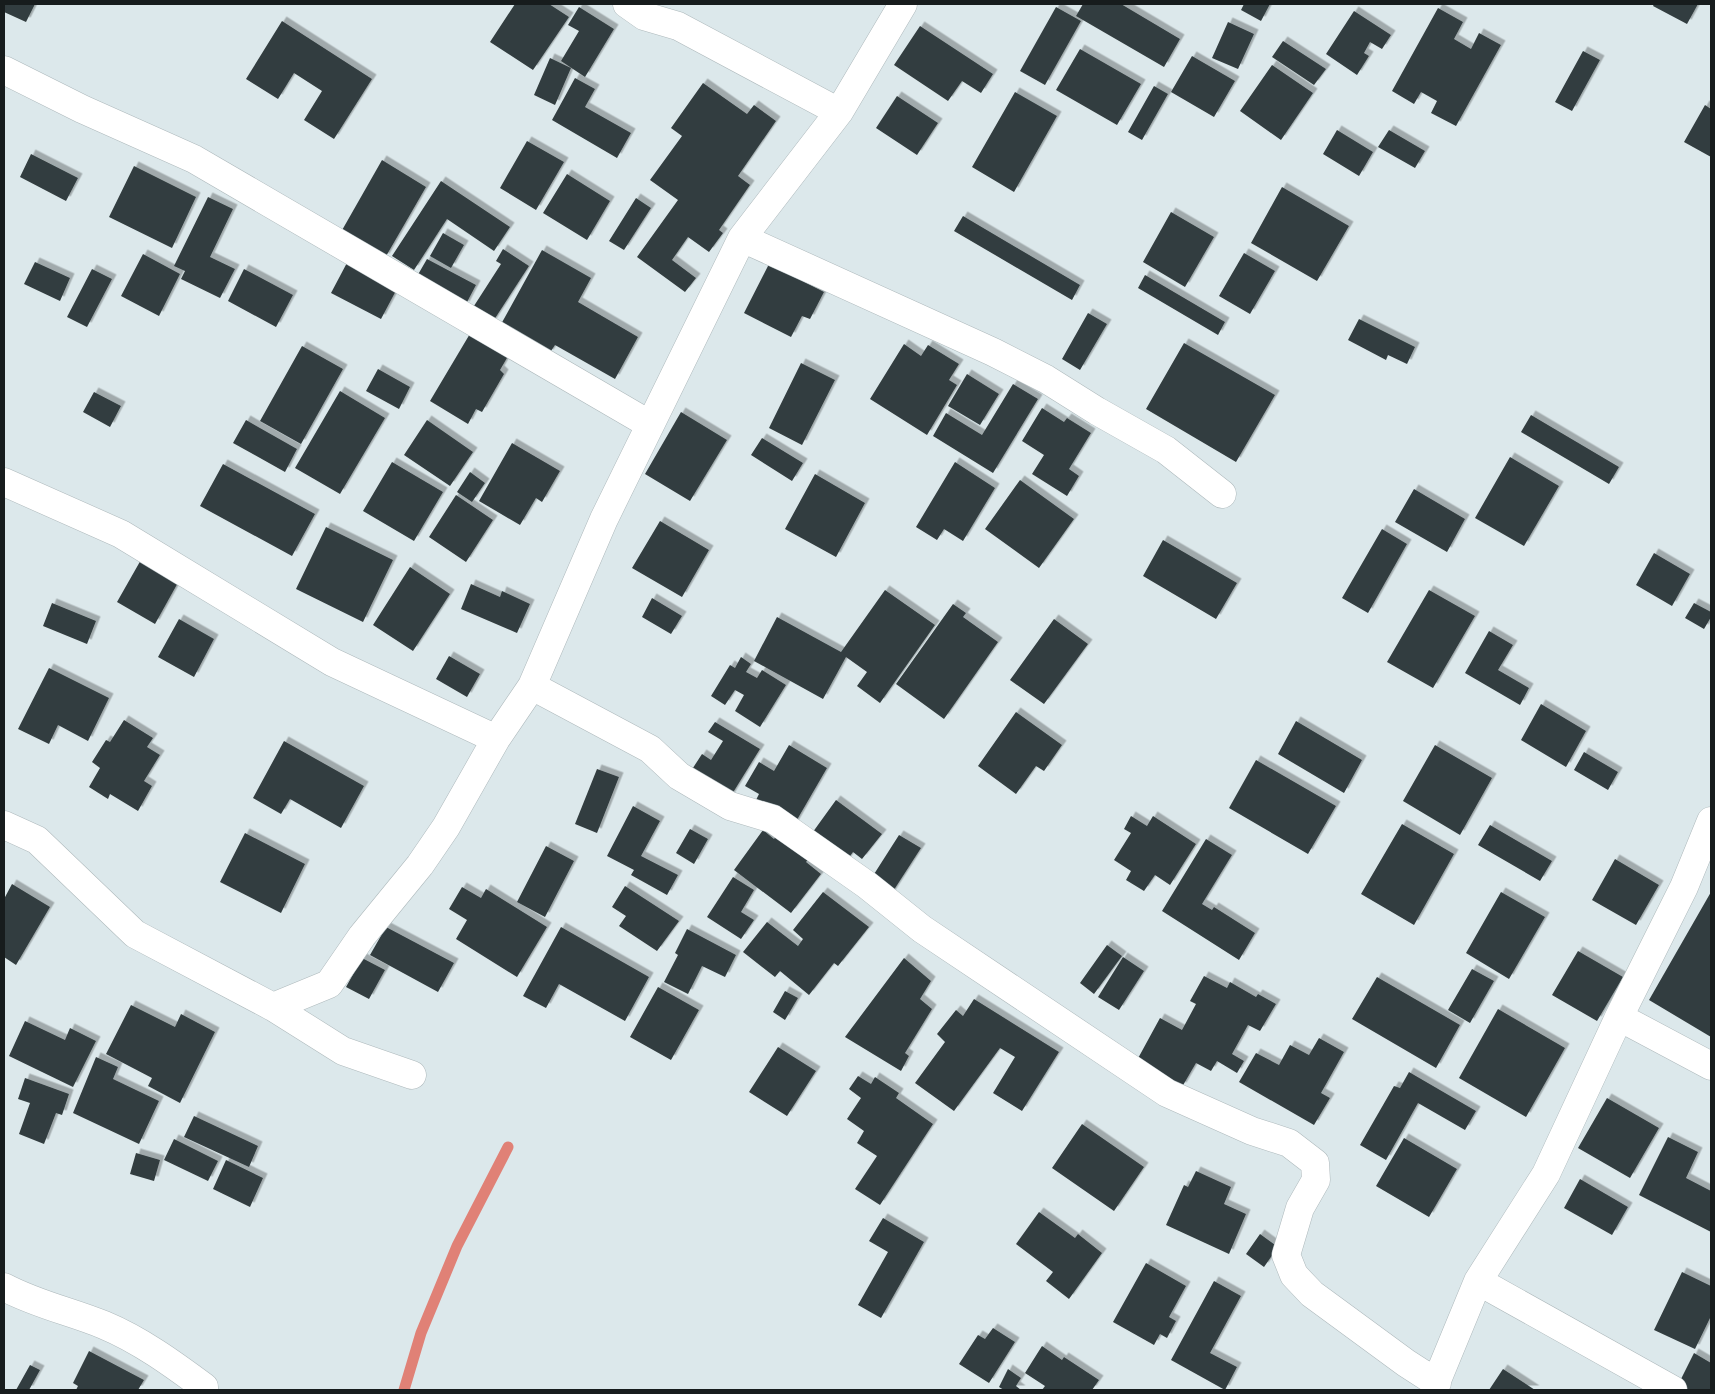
<svg xmlns="http://www.w3.org/2000/svg" width="1715" height="1394" font-family="'Public Sans',sans-serif">
<style>
.lines{fill:none;stroke-linecap:round;stroke-linejoin:round}
.stream{stroke:#e08176;stroke-width:11}
.building{fill:#333d3f;filter:url(#shadow)}
.street-casing{stroke:#aeb9bc;stroke-width:29}
.street{stroke:#fff;stroke-width:28}
</style>
<defs>
<filter id="shadow"><feDropShadow dx="4.5" dy="-4.5" stdDeviation="0" flood-color="#0004"/></filter>
</defs>
<rect width="100%" height="100%" fill="#dce8eb"/>
<g class="lines">
<path class="stream" d="M 404,1390 L 421,1333 L 457,1246 L 508,1147"/>
</g>
<path class="building" d="M 4,4 L 35,4 L 26,22 L 4,12 Z
M 515,4 L 549,4 L 569,17 L 533,70 L 490,42 Z
M 1083,4 L 1121,4 L 1180,39 L 1164,67 L 1076,16 Z
M 1244,4 L 1270,4 L 1261,21 L 1241,10 Z
M 1654,4 L 1698,4 L 1687,24 L 1653,6 Z
M 579,7 L 614,29 L 585,77 L 561,61 L 579,31 L 568,25 Z
M 1056,7 L 1081,21 L 1045,85 L 1020,71 Z
M 1438,8 L 1463,22 L 1454,39 L 1471,49 L 1479,33 L 1501,45 L 1456,126 L 1431,113 L 1437,101 L 1421,92 L 1414,104 L 1392,91 Z
M 1354,11 L 1391,35 L 1382,49 L 1370,42 L 1364,53 L 1369,56 L 1357,75 L 1326,54 Z
M 282,21 L 372,79 L 334,139 L 304,120 L 322,91 L 294,73 L 278,99 L 246,79 Z
M 1228,22 L 1254,34 L 1238,69 L 1212,58 Z
M 920,26 L 993,74 L 981,93 L 962,81 L 948,101 L 894,65 Z
M 1283,41 L 1326,69 L 1314,85 L 1272,57 Z
M 1080,49 L 1141,84 L 1117,125 L 1056,90 Z
M 1583,51 L 1600,60 L 1572,111 L 1555,102 Z
M 1192,56 L 1235,81 L 1214,117 L 1171,92 Z
M 550,58 L 571,68 L 555,105 L 534,95 Z
M 1272,65 L 1313,93 L 1281,140 L 1240,111 Z
M 575,78 L 595,89 L 585,107 L 631,133 L 617,158 L 552,120 Z
M 703,83 L 747,114 L 754,105 L 776,121 L 738,176 L 750,185 L 719,230 L 723,233 L 709,252 L 688,237 L 672,260 L 696,278 L 685,292 L 637,257 L 678,200 L 650,180 L 682,136 L 671,128 Z
M 1154,86 L 1168,94 L 1142,140 L 1128,132 Z
M 1015,92 L 1057,116 L 1014,192 L 972,167 Z
M 897,96 L 938,123 L 917,155 L 876,128 Z
M 1705,105 L 1711,109 L 1711,157 L 1684,142 Z
M 1337,130 L 1373,152 L 1359,176 L 1323,154 Z
M 1389,130 L 1425,151 L 1415,168 L 1378,147 Z
M 527,141 L 564,162 L 536,210 L 500,188 Z
M 31,154 L 78,178 L 66,201 L 20,177 Z
M 382,160 L 426,187 L 385,258 L 341,232 Z
M 134,166 L 196,197 L 172,248 L 109,217 Z
M 567,174 L 610,201 L 587,240 L 543,213 Z
M 441,181 L 510,227 L 494,251 L 447,219 L 414,270 L 392,256 Z
M 1282,187 L 1349,226 L 1317,281 L 1251,243 Z
M 208,197 L 233,209 L 210,257 L 235,269 L 220,298 L 181,279 L 185,271 L 174,266 Z
M 636,198 L 651,208 L 624,250 L 609,241 Z
M 1171,212 L 1214,237 L 1185,287 L 1143,262 Z
M 963,216 L 1080,285 L 1072,300 L 954,231 Z
M 443,233 L 464,245 L 451,268 L 430,256 Z
M 503,249 L 529,266 L 492,323 L 472,309 L 501,264 L 496,261 Z
M 542,250 L 591,278 L 578,302 L 638,337 L 615,379 L 555,345 L 549,354 L 500,326 Z
M 1244,253 L 1275,271 L 1250,314 L 1219,296 Z
M 143,254 L 180,274 L 159,316 L 121,296 Z
M 349,259 L 399,285 L 381,319 L 331,293 Z
M 427,259 L 476,285 L 465,306 L 416,278 Z
M 35,262 L 70,278 L 60,301 L 24,284 Z
M 769,264 L 824,292 L 810,319 L 802,316 L 791,337 L 744,313 Z
M 92,269 L 112,279 L 87,327 L 67,317 Z
M 244,269 L 293,295 L 276,327 L 228,301 Z
M 1145,275 L 1225,322 L 1218,335 L 1138,288 Z
M 1088,313 L 1107,324 L 1080,370 L 1062,359 Z
M 1359,319 L 1415,347 L 1407,364 L 1388,355 L 1386,360 L 1348,340 Z
M 474,327 L 511,351 L 500,370 L 504,374 L 482,412 L 476,409 L 468,424 L 430,401 Z
M 1184,343 L 1275,395 L 1236,462 L 1146,409 Z
M 904,344 L 921,356 L 928,345 L 959,364 L 949,380 L 957,385 L 927,435 L 870,399 Z
M 302,346 L 343,369 L 301,444 L 260,421 Z
M 801,363 L 835,380 L 802,445 L 769,428 Z
M 378,369 L 410,387 L 399,409 L 366,391 Z
M 967,374 L 999,394 L 980,425 L 948,406 Z
M 1013,384 L 1038,399 L 993,473 L 933,436 L 946,413 L 982,435 Z
M 340,391 L 385,418 L 340,494 L 295,468 Z
M 94,392 L 121,406 L 110,427 L 83,412 Z
M 1042,408 L 1064,422 L 1067,418 L 1091,433 L 1069,469 L 1079,476 L 1067,496 L 1032,474 L 1044,455 L 1022,441 Z
M 681,412 L 727,440 L 690,501 L 645,474 Z
M 1531,415 L 1619,467 L 1609,484 L 1521,432 Z
M 246,420 L 297,449 L 285,472 L 233,443 Z
M 427,420 L 473,452 L 450,486 L 404,455 Z
M 762,438 L 803,463 L 792,481 L 751,455 Z
M 512,443 L 560,471 L 542,502 L 536,498 L 520,525 L 479,501 Z
M 1510,457 L 1559,486 L 1524,546 L 1475,518 Z
M 392,462 L 443,492 L 414,541 L 363,511 Z
M 955,462 L 995,488 L 963,541 L 944,529 L 937,540 L 916,527 Z
M 223,464 L 315,514 L 292,556 L 200,506 Z
M 470,472 L 485,483 L 472,502 L 457,492 Z
M 815,474 L 865,503 L 836,557 L 785,529 Z
M 1020,480 L 1074,519 L 1039,568 L 985,529 Z
M 1414,489 L 1465,519 L 1447,552 L 1395,522 Z
M 456,495 L 493,520 L 466,562 L 429,537 Z
M 660,521 L 709,550 L 682,597 L 632,568 Z
M 326,527 L 393,560 L 363,622 L 296,589 Z
M 1382,529 L 1407,544 L 1368,613 L 1342,598 Z
M 1163,540 L 1237,583 L 1216,619 L 1143,576 Z
M 1654,553 L 1690,574 L 1672,606 L 1636,585 Z
M 142,558 L 180,579 L 155,624 L 117,602 Z
M 410,567 L 450,594 L 413,651 L 373,625 Z
M 471,584 L 500,597 L 502,591 L 530,604 L 517,633 L 461,609 Z
M 885,590 L 935,625 L 880,703 L 857,686 L 867,672 L 846,657 L 823,699 L 754,661 L 777,617 L 841,652 Z
M 1429,590 L 1475,616 L 1433,688 L 1387,662 Z
M 652,598 L 682,616 L 671,634 L 642,617 Z
M 52,603 L 96,621 L 87,644 L 43,626 Z
M 1694,603 L 1711,612 L 1711,617 L 1704,629 L 1685,618 Z
M 953,604 L 966,613 L 963,617 L 998,642 L 944,719 L 896,684 Z
M 179,619 L 214,639 L 194,677 L 158,657 Z
M 1054,619 L 1088,644 L 1044,704 L 1010,680 Z
M 1489,631 L 1513,645 L 1498,670 L 1529,688 L 1520,705 L 1465,673 Z
M 449,656 L 480,674 L 467,697 L 436,679 Z
M 741,657 L 751,664 L 746,672 L 757,678 L 762,670 L 786,685 L 760,727 L 735,711 L 744,695 L 735,690 L 725,705 L 711,696 L 730,665 L 735,668 Z
M 49,668 L 109,698 L 88,741 L 58,725 L 49,744 L 18,729 Z
M 1541,704 L 1586,731 L 1566,767 L 1521,740 Z
M 1016,712 L 1062,745 L 1044,771 L 1036,766 L 1016,794 L 978,766 Z
M 124,720 L 153,738 L 147,747 L 160,755 L 144,781 L 152,786 L 138,811 L 110,794 L 108,799 L 89,787 L 100,768 L 92,762 L 106,740 L 110,742 Z
M 1296,721 L 1362,760 L 1344,793 L 1278,754 Z
M 715,722 L 760,749 L 729,799 L 689,774 L 702,754 L 711,760 L 723,741 L 708,732 Z
M 284,741 L 364,786 L 341,828 L 290,799 L 281,814 L 253,798 Z
M 789,745 L 827,768 L 794,825 L 755,802 L 759,794 L 745,786 L 759,762 L 774,771 Z
M 1435,745 L 1492,778 L 1460,835 L 1403,801 Z
M 1584,752 L 1618,772 L 1608,790 L 1574,770 Z
M 1256,760 L 1336,806 L 1308,854 L 1229,808 Z
M 597,769 L 619,777 L 597,833 L 575,824 Z
M 836,800 L 882,834 L 862,859 L 853,852 L 845,863 L 810,836 Z
M 633,806 L 660,821 L 641,856 L 678,875 L 667,895 L 631,875 L 634,870 L 607,856 Z
M 1131,816 L 1147,826 L 1153,816 L 1196,844 L 1170,885 L 1155,875 L 1144,891 L 1126,880 L 1131,871 L 1114,860 L 1131,833 L 1124,829 Z
M 1402,824 L 1454,854 L 1414,925 L 1361,894 Z
M 1490,825 L 1552,861 L 1540,881 L 1478,845 Z
M 783,828 L 814,852 L 806,862 L 821,874 L 791,913 L 734,870 L 763,830 L 774,839 Z
M 690,829 L 708,839 L 694,864 L 676,853 Z
M 245,833 L 305,864 L 281,913 L 220,882 Z
M 899,835 L 921,848 L 890,896 L 869,882 Z
M 1206,839 L 1232,855 L 1202,904 L 1212,910 L 1214,907 L 1255,933 L 1239,960 L 1162,911 Z
M 546,846 L 574,861 L 545,917 L 517,902 Z
M 1615,859 L 1659,885 L 1636,925 L 1592,900 Z
M 733,877 L 754,890 L 741,912 L 754,920 L 741,939 L 707,917 Z
M 12,884 L 50,907 L 16,965 L 4,957 L 4,899 Z
M 625,886 L 679,921 L 657,951 L 619,926 L 626,916 L 612,907 Z
M 462,887 L 481,898 L 486,889 L 547,927 L 517,977 L 456,939 L 467,920 L 449,909 Z
M 823,892 L 869,927 L 838,966 L 834,963 L 809,995 L 780,971 L 775,977 L 743,952 L 767,922 L 798,946 L 803,939 L 793,930 Z
M 1501,892 L 1545,917 L 1509,979 L 1466,953 Z
M 1711,892 L 1710,986 L 1711,1037 L 1649,1000 Z
M 386,927 L 454,963 L 438,992 L 370,955 Z
M 561,927 L 649,977 L 625,1021 L 559,984 L 546,1008 L 523,996 Z
M 687,929 L 736,955 L 725,977 L 702,966 L 688,994 L 664,982 L 678,955 L 675,953 Z
M 1107,945 L 1122,956 L 1094,994 L 1080,983 Z
M 1578,951 L 1623,977 L 1597,1021 L 1552,995 Z
M 1123,957 L 1144,971 L 1119,1010 L 1098,997 Z
M 362,958 L 385,970 L 369,999 L 346,987 Z
M 904,958 L 931,981 L 920,999 L 932,1009 L 905,1053 L 909,1056 L 901,1071 L 845,1037 Z
M 1472,969 L 1494,981 L 1470,1023 L 1448,1010 Z
M 1204,976 L 1227,988 L 1230,982 L 1256,997 L 1258,994 L 1276,1004 L 1260,1031 L 1248,1025 L 1232,1054 L 1244,1061 L 1237,1073 L 1217,1061 L 1211,1071 L 1196,1063 L 1182,1087 L 1136,1062 L 1160,1018 L 1182,1030 L 1196,1004 L 1190,1001 Z
M 1377,977 L 1460,1025 L 1436,1068 L 1352,1019 Z
M 658,987 L 699,1010 L 671,1060 L 630,1037 Z
M 785,991 L 798,998 L 785,1020 L 773,1012 Z
M 974,999 L 1059,1052 L 1022,1111 L 993,1093 L 1015,1057 L 1000,1048 L 954,1111 L 915,1083 L 945,1042 L 937,1034 L 956,1010 L 963,1016 Z
M 131,1005 L 175,1027 L 181,1014 L 215,1032 L 180,1103 L 148,1086 L 152,1078 L 106,1054 Z
M 1498,1009 L 1565,1048 L 1526,1117 L 1459,1078 Z
M 25,1021 L 65,1040 L 70,1028 L 96,1041 L 73,1087 L 9,1056 Z
M 1319,1038 L 1344,1052 L 1321,1093 L 1330,1098 L 1314,1125 L 1239,1082 L 1256,1053 L 1279,1065 L 1290,1045 L 1309,1055 Z
M 778,1047 L 816,1071 L 787,1116 L 749,1092 Z
M 96,1057 L 118,1067 L 113,1079 L 159,1101 L 139,1144 L 73,1113 Z
M 1409,1072 L 1476,1111 L 1465,1130 L 1418,1103 L 1386,1160 L 1360,1145 L 1394,1086 L 1400,1088 Z
M 858,1076 L 871,1084 L 875,1077 L 899,1093 L 896,1098 L 933,1124 L 880,1205 L 855,1189 L 877,1156 L 857,1143 L 864,1131 L 847,1119 L 861,1098 L 849,1089 Z
M 25,1078 L 69,1094 L 62,1115 L 56,1113 L 44,1144 L 19,1134 L 30,1103 L 18,1099 Z
M 1607,1098 L 1659,1128 L 1630,1178 L 1578,1148 Z
M 194,1116 L 258,1146 L 249,1167 L 184,1137 Z
M 1082,1124 L 1144,1167 L 1114,1211 L 1052,1168 Z
M 1668,1137 L 1698,1152 L 1686,1178 L 1711,1191 L 1711,1232 L 1639,1195 Z
M 1404,1138 L 1457,1169 L 1429,1217 L 1376,1186 Z
M 174,1139 L 218,1161 L 208,1181 L 164,1160 Z
M 136,1153 L 160,1160 L 154,1181 L 130,1174 Z
M 226,1160 L 263,1178 L 250,1207 L 213,1189 Z
M 1196,1171 L 1231,1187 L 1224,1204 L 1246,1214 L 1229,1254 L 1166,1225 L 1184,1185 L 1188,1187 Z
M 1580,1179 L 1628,1207 L 1612,1235 L 1564,1208 Z
M 1039,1212 L 1075,1238 L 1078,1234 L 1102,1253 L 1069,1299 L 1046,1281 L 1053,1272 L 1016,1244 Z
M 883,1218 L 924,1242 L 881,1318 L 858,1305 L 888,1252 L 869,1241 Z
M 1260,1234 L 1278,1247 L 1264,1267 L 1246,1254 Z
M 1146,1263 L 1186,1286 L 1169,1317 L 1176,1321 L 1167,1338 L 1160,1334 L 1154,1345 L 1113,1322 Z
M 1682,1272 L 1711,1286 L 1711,1316 L 1695,1349 L 1654,1330 Z
M 1214,1281 L 1241,1296 L 1210,1353 L 1237,1367 L 1225,1390 L 1171,1360 Z
M 993,1328 L 1015,1342 L 989,1383 L 959,1364 L 978,1335 L 985,1339 Z
M 1042,1346 L 1062,1360 L 1064,1357 L 1099,1380 L 1092,1390 L 1042,1390 L 1045,1386 L 1025,1373 Z
M 89,1351 L 144,1380 L 138,1390 L 76,1390 L 78,1386 L 73,1383 Z
M 1694,1353 L 1711,1363 L 1711,1390 L 1676,1389 Z
M 30,1365 L 40,1370 L 29,1390 L 16,1390 Z
M 1008,1369 L 1021,1378 L 1016,1386 L 1021,1390 L 1004,1390 L 999,1387 Z
M 1503,1369 L 1535,1390 L 1489,1390 Z"/>
<g class="lines">
<g class="street-casing">
<path id="street" d="M 627,4 L 644,16 L 678,26 L 839,112
M 4,70 L 82,109 L 194,159 L 649,424
M 742,238 L 993,352 L 1046,379 L 1097,411 L 1166,450 L 1222,494
M 4,482 L 121,534 L 332,662 L 496,739
M 532,686 L 650,749 L 679,776 L 730,806 L 773,819 L 867,885 L 922,929 L 1167,1093 L 1252,1131 L 1289,1143 L 1315,1163 L 1316,1180 L 1300,1208 L 1286,1255 L 1294,1275 L 1312,1294 L 1406,1363 L 1437,1383
M 4,825 L 37,840 L 135,934 L 273,1007 L 343,1051 L 412,1075
M 273,1007 L 329,984 L 362,936 L 420,865 L 446,827 L 496,739 L 532,686 L 604,519 L 742,238 L 839,112 L 903,4
M 1619,1017 L 1711,1066
M 1478,1281 L 1673,1390
M 4,1287 C 38,1305 70,1311 104,1325 C 140,1340 173,1364 204,1387 L 204,1390
M 1433,1390 L 1478,1281 L 1546,1174 L 1619,1017 L 1684,887 L 1711,821"/>
</g>
<use href="#street" class="street"/>
</g>
<rect width="1715" height="1394" fill="none" stroke="#171c1d" stroke-width="10"/>
</svg>
